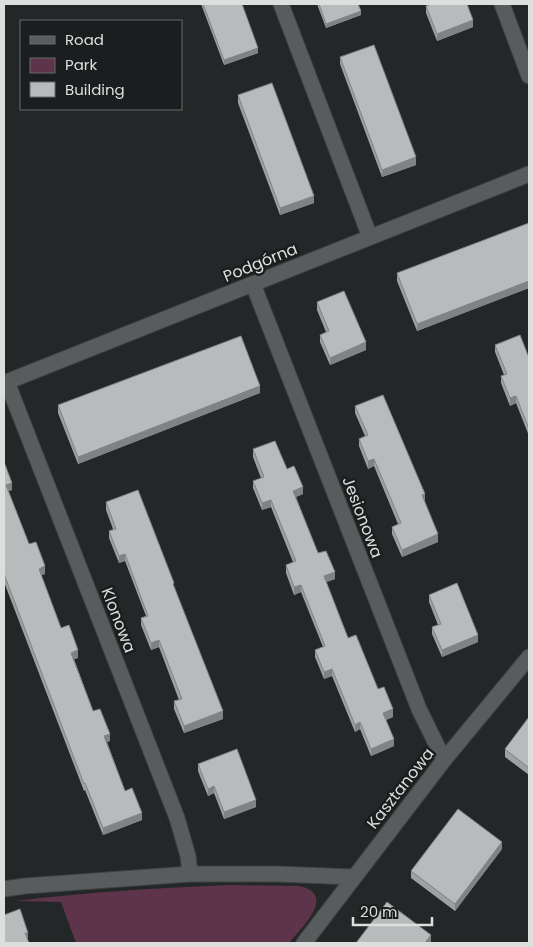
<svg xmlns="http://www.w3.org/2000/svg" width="533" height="947" font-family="Poppins,sans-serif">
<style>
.green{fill:#5d3449}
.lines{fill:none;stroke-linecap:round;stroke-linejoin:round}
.lane-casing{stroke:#3f4242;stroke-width:17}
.street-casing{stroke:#3f4242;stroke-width:17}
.lane{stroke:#595c5c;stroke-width:15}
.street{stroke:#595c5c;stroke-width:15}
.wall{fill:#9da1a1}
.shaded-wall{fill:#808383}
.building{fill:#b7bbbb;stroke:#808383}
.labels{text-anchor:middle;stroke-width:5;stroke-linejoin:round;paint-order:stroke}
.street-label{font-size:16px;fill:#dddfdf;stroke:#1b1e1e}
</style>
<rect width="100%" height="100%" fill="#242727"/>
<path class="green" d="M 230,885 L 299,886 C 338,894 301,928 289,943 L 76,943 L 61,902 L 16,901 C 87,892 158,888 230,885 Z"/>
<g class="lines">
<g class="lane-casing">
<path id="lane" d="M 281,4 L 370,237"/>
</g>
<g class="street-casing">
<path id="street" d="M 502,4 L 529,76
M 253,284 L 419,709 L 444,760
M 7,382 L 177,818 L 188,856 L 190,874
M 4,383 L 529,174
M 4,889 L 25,886 L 190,874 L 277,874 L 354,877
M 304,943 L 444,760 L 529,657"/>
</g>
<use href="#lane" class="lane"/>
<use href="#street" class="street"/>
</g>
<path class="wall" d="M 201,4 L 242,4 L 258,53 L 224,65 Z
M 317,4 L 358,4 L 361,15 L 326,28 Z
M 429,4 L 467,4 L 473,27 L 437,41 L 426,13 L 426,6 L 429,5 Z
M 340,57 L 416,165 L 382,177 L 340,64 Z
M 238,95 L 314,203 L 280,215 L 238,103 Z
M 529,223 L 529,288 L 417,331 L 397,281 L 397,273 Z
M 317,302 L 366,350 L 330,365 L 320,342 L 320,335 L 326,332 L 317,310 Z
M 495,345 L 529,358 L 529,436 L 516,403 L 510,406 L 501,383 L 501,376 L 504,375 L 495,352 Z
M 260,393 L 78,464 L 58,413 L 58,405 Z
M 355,406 L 425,501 L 424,502 L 438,542 L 402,557 L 392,534 L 392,527 L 398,524 L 374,466 L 368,469 L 359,446 L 359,439 L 365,436 L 355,413 Z
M 253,449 L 287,469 L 303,494 L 296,497 L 318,553 L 335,579 L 326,582 L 348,638 L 393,717 L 386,720 L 394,746 L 371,756 L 360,729 L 355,732 L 332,676 L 324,679 L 315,657 L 315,650 L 323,647 L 301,592 L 294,595 L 286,573 L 286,565 L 293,562 L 271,507 L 262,510 L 253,488 L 253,481 L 261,478 L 253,457 Z
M 4,462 L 12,490 L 8,491 L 29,544 L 45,574 L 41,575 L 61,628 L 78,658 L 74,659 L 93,711 L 110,741 L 107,742 L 125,791 L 142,820 L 103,835 L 85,790 L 84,791 L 4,582 Z
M 106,502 L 174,586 L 223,719 L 184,733 L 174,709 L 174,701 L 179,700 L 159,647 L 151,650 L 141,625 L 141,618 L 146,616 L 125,561 L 119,563 L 109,538 L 109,531 L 113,529 L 106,510 Z
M 429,595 L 478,642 L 442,657 L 432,634 L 432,627 L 438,625 L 429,602 Z
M 529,717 L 529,775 L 505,757 L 505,749 Z
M 198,764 L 256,807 L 224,819 L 214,793 L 208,796 L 198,771 Z
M 502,849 L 455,911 L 411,878 L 411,871 Z"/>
<path class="shaded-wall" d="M 361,11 L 361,15 L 326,28 L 326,24 Z
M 473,20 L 473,27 L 437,41 L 437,34 Z
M 258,48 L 258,53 L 224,65 L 224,60 Z
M 416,157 L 416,165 L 382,177 L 382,170 Z
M 314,196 L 314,203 L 280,215 L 280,208 Z
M 529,281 L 529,288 L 417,331 L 417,324 Z
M 366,342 L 366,350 L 330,365 L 330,358 Z
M 260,386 L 260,393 L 78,464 L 78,457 Z
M 516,396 L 516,403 L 510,406 L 510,398 Z
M 374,459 L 374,466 L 368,469 L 368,461 Z
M 12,483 L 12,490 L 6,492 L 6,485 Z
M 303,487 L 303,494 L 293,498 L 293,491 Z
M 425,494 L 425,501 L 422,503 L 422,495 Z
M 271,500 L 271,507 L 262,510 L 262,503 Z
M 438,534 L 438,542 L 402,557 L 402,550 Z
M 125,554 L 125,561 L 119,563 L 119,556 Z
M 45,566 L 45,574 L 39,576 L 39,569 Z
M 335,572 L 335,579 L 324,583 L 324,576 Z
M 301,585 L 301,592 L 294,595 L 294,587 Z
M 478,635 L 478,642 L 442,657 L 442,650 Z
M 159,640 L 159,647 L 151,650 L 151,643 Z
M 78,650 L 78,658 L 71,660 L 71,653 Z
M 332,669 L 332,676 L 324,679 L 324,672 Z
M 393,709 L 393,717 L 383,721 L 383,713 Z
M 223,711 L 223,719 L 184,733 L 184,726 Z
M 360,722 L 360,729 L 355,732 L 355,725 Z
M 110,734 L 110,741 L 104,743 L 104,736 Z
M 394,739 L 394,746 L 371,756 L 371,749 Z
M 214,786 L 214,793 L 208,796 L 208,789 Z
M 256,800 L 256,807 L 224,819 L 224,812 Z
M 142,813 L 142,820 L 103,835 L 103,828 Z
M 502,842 L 502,849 L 455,911 L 455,904 Z
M 25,933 L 28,933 L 28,940 L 25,941 Z
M 431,935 L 431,943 L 425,943 Z"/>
<path class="building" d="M 203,4 L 242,4 L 258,48 L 224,60 Z
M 319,4 L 358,4 L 361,11 L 326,24 Z
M 431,4 L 467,4 L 473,20 L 437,34 L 426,6 Z
M 374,45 L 416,157 L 382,170 L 340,57 Z
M 272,83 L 314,196 L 280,208 L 238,95 Z
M 529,223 L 529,281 L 417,324 L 397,273 Z
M 344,291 L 366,342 L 330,358 L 320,335 L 329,331 L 317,302 Z
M 520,335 L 529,358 L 529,429 L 516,396 L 510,398 L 501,376 L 507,374 L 495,345 Z
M 241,336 L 260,386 L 78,457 L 58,405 Z
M 383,395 L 425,494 L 422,495 L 438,534 L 402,550 L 392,527 L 401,523 L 374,459 L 368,461 L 359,439 L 368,435 L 355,406 Z
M 275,441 L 287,469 L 294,466 L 303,487 L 293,491 L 318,553 L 326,551 L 335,572 L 324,576 L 348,638 L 356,635 L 378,689 L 384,687 L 393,709 L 383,713 L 394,739 L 371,749 L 360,722 L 355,725 L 332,669 L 324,672 L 315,650 L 325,646 L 301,585 L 294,587 L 286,565 L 296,561 L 271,500 L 262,503 L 253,481 L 264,477 L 253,449 Z
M 4,462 L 12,483 L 6,485 L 29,544 L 36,542 L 45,566 L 39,569 L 61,628 L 69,625 L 78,650 L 71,653 L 93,711 L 100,709 L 110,734 L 104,736 L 125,791 L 132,788 L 142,813 L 103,828 L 85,783 L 84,784 L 4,574 Z
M 138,490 L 174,583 L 173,584 L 223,711 L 184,726 L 174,701 L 182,699 L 159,640 L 151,643 L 141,618 L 148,616 L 125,554 L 119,556 L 109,531 L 116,529 L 106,502 Z
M 457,583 L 478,635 L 442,650 L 432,627 L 441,624 L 429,595 Z
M 529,717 L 529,768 L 505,749 Z
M 237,749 L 256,800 L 224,812 L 214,786 L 208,789 L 198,764 Z
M 458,809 L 502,842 L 455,904 L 411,871 Z
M 387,902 L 431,935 L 425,943 L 356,943 Z
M 20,909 L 28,933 L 25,933 L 29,943 L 4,943 L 4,915 Z"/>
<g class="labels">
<g class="street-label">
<text transform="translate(260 262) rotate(-22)" y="6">Podgórna</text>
<text transform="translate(363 517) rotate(69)" y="6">Jesionowa</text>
<text transform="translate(119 620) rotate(69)" y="6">Klonowa</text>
<text transform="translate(400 788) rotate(-52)" y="6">Kasztanowa</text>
</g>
</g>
<rect width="533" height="947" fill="none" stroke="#dddfdf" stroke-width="10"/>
<rect x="20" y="20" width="162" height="90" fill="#1b1e1e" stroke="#696b6b"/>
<rect x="30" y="36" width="25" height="8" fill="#595c5c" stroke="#696b6b"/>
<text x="65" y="45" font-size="15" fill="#dddfdf">Road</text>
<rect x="30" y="58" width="25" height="15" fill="#5d3449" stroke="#696b6b"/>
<text x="65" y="70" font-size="15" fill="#dddfdf">Park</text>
<rect x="30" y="82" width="25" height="15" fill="#b7bbbb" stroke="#696b6b"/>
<text x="65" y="95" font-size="15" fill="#dddfdf">Building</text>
<path d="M353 917v8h79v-8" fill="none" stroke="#dddfdf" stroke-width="2.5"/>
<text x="360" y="917" font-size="15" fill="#dddfdf" stroke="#1b1e1e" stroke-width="4" paint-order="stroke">20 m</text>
</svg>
